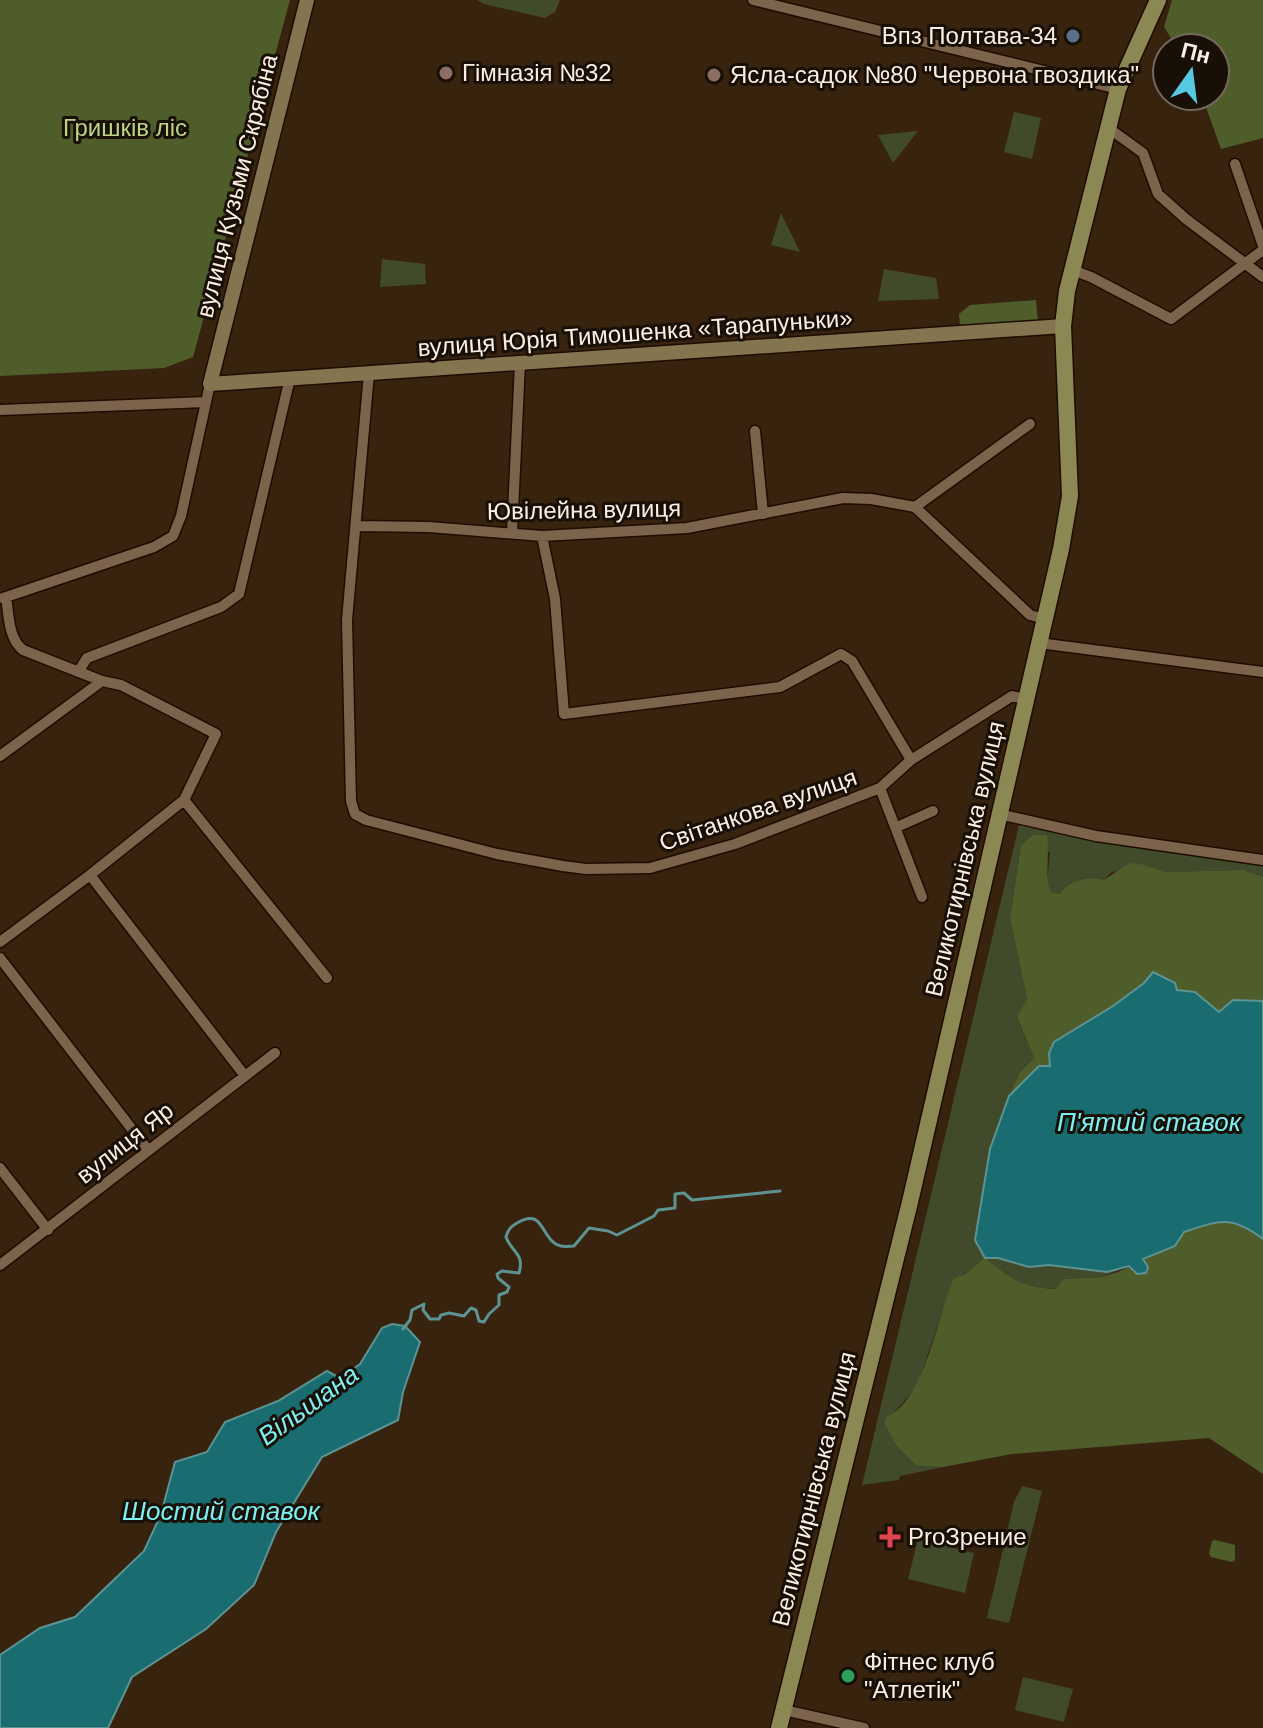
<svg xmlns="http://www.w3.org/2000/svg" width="1263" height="1728" font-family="Helvetica,sans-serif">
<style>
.green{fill:#414b2c}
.forest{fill:#4f5d2b}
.water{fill:#196c6f;stroke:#5d9392;stroke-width:2}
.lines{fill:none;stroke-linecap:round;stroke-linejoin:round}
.stream{stroke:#5d9392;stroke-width:3}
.street-casing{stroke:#1f0c00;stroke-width:13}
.secondary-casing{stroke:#1f0c00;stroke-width:17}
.primary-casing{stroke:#1f0c00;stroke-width:19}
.street{stroke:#7b634c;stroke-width:10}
.secondary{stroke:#837550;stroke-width:14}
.primary{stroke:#8c8854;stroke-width:16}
.service-dot{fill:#5c6f8a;stroke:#180f07;stroke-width:3}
.education-dot{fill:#8d6e63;stroke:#180f07;stroke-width:3}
.health-dot{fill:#e0444e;stroke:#180f07;stroke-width:3}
.leisure-dot{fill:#2e9e5b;stroke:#180f07;stroke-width:3}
.labels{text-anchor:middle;stroke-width:6;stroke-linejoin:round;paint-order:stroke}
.poi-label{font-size:24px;fill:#fdeee2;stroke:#180f07;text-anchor:start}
.park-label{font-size:24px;fill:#bcd385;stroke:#180f07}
.street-label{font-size:24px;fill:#fdeee2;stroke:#180f07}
.water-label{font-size:26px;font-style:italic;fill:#7cf0f3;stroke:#180f07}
</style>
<rect width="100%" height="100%" fill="#38230e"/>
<path class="green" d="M 477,0 L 560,0 L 555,12 L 545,18 L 484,4 Z
M 1014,112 L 1041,118 L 1032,159 L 1004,152 Z
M 918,131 L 893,163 L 878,135 Z
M 781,213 L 800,252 L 771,245 Z
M 382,259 L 425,264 L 426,284 L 380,287 Z
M 884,269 L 936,278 L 939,299 L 878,301 Z
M 1022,823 L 1263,863 L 1263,877 L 1243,870 L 1166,872 L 1145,865 L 1112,872 L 1104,880 C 1088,875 1069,881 1059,894 L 1051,892 L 1047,885 L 1050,852 L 1021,845 L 1010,918 L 1027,999 L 1017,1018 L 1034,1058 L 1020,1072 L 1006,1109 L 985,1258 L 998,1258 L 1029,1267 L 1049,1265 L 1107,1272 L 1129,1266 L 1102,1277 L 1065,1279 L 1055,1289 C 1019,1286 1013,1280 985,1259 L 964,1274 L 954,1278 L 917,1386 L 885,1423 L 917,1466 L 943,1467 L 900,1476 L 899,1480 L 862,1485 L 1019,825 Z
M 1022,1486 L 1042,1491 L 1009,1623 L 987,1618 L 1014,1502 Z
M 918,1539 L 974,1553 L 965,1593 L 908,1579 Z
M 1023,1677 L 1073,1689 L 1064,1722 L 1015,1710 Z"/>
<path class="forest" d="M 0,0 L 290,0 L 193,357 L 164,368 L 0,376 Z
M 1172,0 L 1263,0 L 1263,138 L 1221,149 L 1202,96 L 1215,96 L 1215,48 L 1177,48 L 1164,27 Z
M 1036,300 L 1038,321 L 960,326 L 959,314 L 970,305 Z
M 1033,835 L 1047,835 C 1050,852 1044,880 1051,892 L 1059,894 C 1069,881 1088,875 1104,880 L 1129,863 L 1145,865 L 1166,872 L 1243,870 L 1263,877 L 1263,1001 L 1233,1000 L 1219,1012 L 1195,992 L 1176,990 L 1153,972 L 1144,983 L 1113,1006 L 1066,1034 L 1050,1066 L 1024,1083 L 1009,1096 L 1020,1072 L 1034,1058 L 1017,1017 L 1027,999 L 1010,918 L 1021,845 Z
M 1216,1221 L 1243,1224 L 1263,1239 L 1263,1474 L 1209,1438 L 1012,1454 L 943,1467 L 917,1466 L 897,1446 L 884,1423 L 887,1417 C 925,1400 938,1314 954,1278 L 965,1274 L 985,1258 C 1013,1280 1019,1286 1055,1289 L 1064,1279 L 1102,1277 L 1118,1272 L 1175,1246 L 1184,1232 Z
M 1215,1540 L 1235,1545 L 1235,1560 L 1232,1562 L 1211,1557 L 1209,1554 L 1212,1541 Z"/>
<path class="water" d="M 1153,972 L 1175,983 L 1177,990 L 1195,992 L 1219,1012 L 1233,1000 L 1263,1001 L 1263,1239 C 1231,1215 1220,1220 1184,1232 L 1175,1246 L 1143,1259 L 1148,1267 L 1146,1273 L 1137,1274 L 1129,1266 L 1107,1272 L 1049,1265 L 1029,1267 L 998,1258 L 985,1258 L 975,1240 L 990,1149 L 1009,1096 L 1039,1066 L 1050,1066 L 1049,1053 L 1054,1042 L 1113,1006 L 1144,983 Z
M 392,1324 L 405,1326 L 420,1342 L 403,1392 L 398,1420 L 322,1457 L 276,1532 L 254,1585 L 206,1629 L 132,1677 L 108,1728 L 0,1728 L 0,1655 L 40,1628 L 75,1617 L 144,1551 L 161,1514 L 175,1462 L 207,1452 L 225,1422 L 278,1401 L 327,1371 L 340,1378 L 360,1364 L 382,1328 Z"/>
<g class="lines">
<path class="stream" d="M 403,1329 L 410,1320 L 412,1310 L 424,1304 L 423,1310 L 430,1319 L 439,1319 L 441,1315 L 449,1313 L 464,1316 L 471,1308 L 476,1310 L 479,1321 L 484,1322 L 489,1314 L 499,1305 L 499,1295 L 507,1292 L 509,1287 L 498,1278 L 497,1274 L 502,1271 L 519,1273 C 525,1253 511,1252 506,1237 C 508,1230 510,1227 517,1223 C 545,1206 540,1241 561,1246 C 565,1247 570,1246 574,1246 L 589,1228 L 608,1231 L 617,1235 L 654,1216 L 658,1210 L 675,1208 L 675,1194 L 684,1193 L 692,1200 L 780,1191"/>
<g class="street-casing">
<path id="street" d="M 753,0 L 1118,89
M 1107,127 L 1143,153 L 1158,194 L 1186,219 L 1263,277
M 1235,164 L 1263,246
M 1072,270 L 1091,277 L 1171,319 L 1263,250
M 369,373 L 347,620 L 351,801 L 355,814 L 366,820 L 497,854 L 563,866 L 586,869 L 650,868 L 735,844 L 880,788 L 911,760 L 1012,696 L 1025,699
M 0,410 L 206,402
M 755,431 L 763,514
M 915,507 L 1030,424
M 356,526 L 429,527 L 542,536 L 687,528 L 843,498 L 871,499 L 915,507 L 1030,615 L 1045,619
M 512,533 L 520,363
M 542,536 L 555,599 L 564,714 L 780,687 L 841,654 L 852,661 L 911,760
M 3,598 L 154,547 L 173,536 L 181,516 L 210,384
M 1039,643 L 1263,672
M 78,672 L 87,658 L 221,607 L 239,594 L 290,378
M 0,756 L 102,681
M 880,788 L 922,897
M 184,800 L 327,978
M 999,814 L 1096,836 L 1263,860
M 897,827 L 933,811
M 90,875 L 245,1076
M 0,942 L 90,875 L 184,800 L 216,734 L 121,685 L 102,681 L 23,650 C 8,638 9,615 6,597
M 0,958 L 148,1150
M 0,1168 L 48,1230
M 0,1265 L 275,1053
M 784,1710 L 864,1728"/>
</g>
<g class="secondary-casing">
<path id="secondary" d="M 307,0 L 210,384 L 1063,326"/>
</g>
<g class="primary-casing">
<path id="primary" d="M 779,1728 L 910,1202 L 1061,549 L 1070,496 L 1063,326 L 1067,291 L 1118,89 L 1158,0"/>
</g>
<use href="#street" class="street"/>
<use href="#secondary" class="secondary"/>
<use href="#primary" class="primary"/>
</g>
<circle class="service-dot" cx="1073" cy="36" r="8"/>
<g class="education-dot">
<circle cx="446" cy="73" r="8"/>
<circle cx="714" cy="75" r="8"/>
</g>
<path class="health-dot" d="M886 1525h8v8h8v8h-8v8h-8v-8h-8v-8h8z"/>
<circle class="leisure-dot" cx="848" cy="1676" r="8"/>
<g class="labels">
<g class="poi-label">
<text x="1057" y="44" text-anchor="end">Впз Полтава-34</text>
<text x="462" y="81">Гімназія №32</text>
<text x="730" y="83">Ясла-садок №80 "Червона гвоздика"</text>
<text x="908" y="1545">ProЗрение</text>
<text x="864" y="1670">Фітнес клуб<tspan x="864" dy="28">"Атлетік"</tspan></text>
</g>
<g class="park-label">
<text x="125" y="136">Гришків ліс</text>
</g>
<g class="street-label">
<text transform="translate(237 186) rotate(-76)" y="8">вулиця Кузьми Скрябіна</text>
<text transform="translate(635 333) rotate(-4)" y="8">вулиця Юрія Тимошенка «Тарапуньки»</text>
<text transform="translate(584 510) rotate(-1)" y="8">Ювілейна вулиця</text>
<text transform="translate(758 810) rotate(-19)" y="8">Світанкова вулиця</text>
<text transform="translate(965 859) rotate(-77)" y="8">Великотирнівська вулиця</text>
<text transform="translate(125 1143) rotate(-38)" y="8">вулиця Яр</text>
<text transform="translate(814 1489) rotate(-76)" y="8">Великотирнівська вулиця</text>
</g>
<g class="water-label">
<text x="1149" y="1131">П'ятий ставок</text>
<text transform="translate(308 1405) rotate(-36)" y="9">Вільшана</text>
<text x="221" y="1520">Шостий ставок</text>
</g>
</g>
<g transform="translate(1191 72) rotate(14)"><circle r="38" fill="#180f07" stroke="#74685f" stroke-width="2"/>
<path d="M0-6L14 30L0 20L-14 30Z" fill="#56c9e0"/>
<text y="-12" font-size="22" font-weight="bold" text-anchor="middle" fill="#fdeee2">Пн</text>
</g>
</svg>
